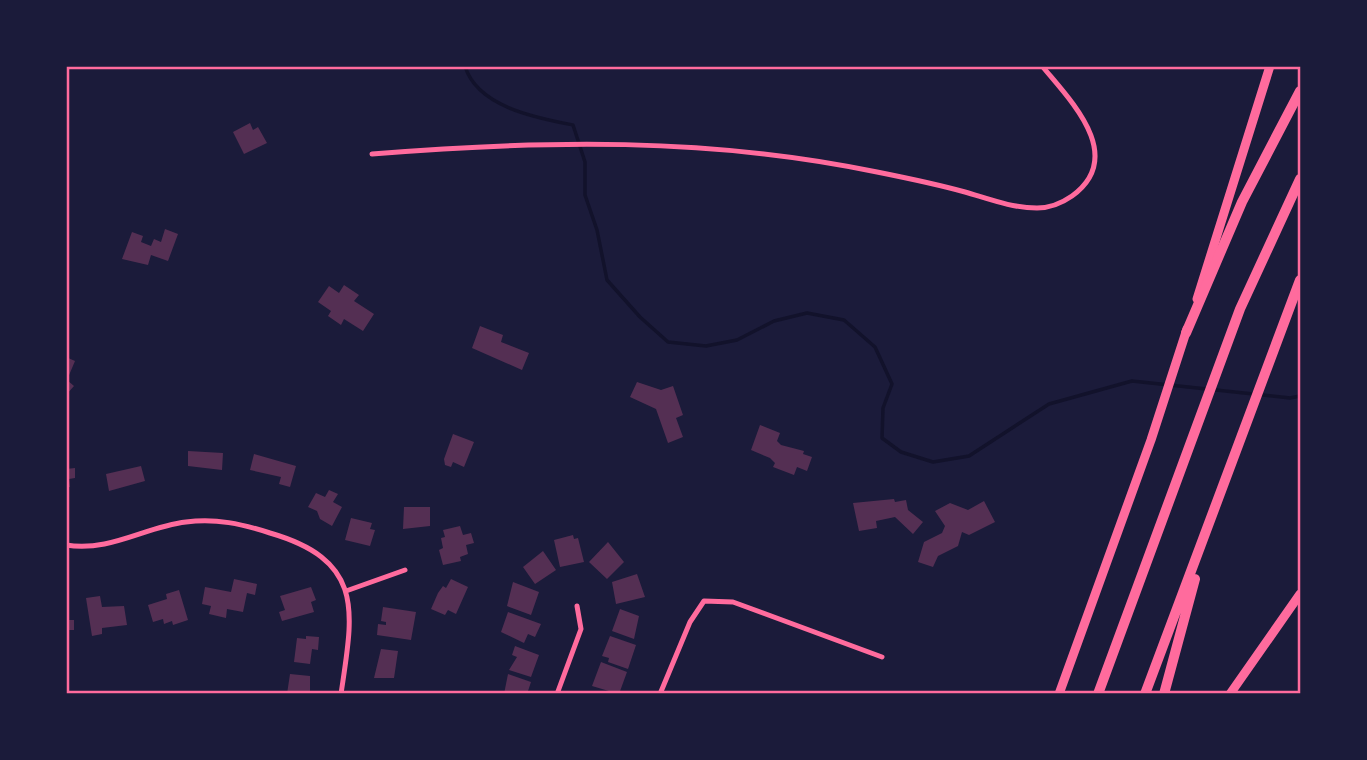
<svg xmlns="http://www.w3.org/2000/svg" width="1367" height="760" font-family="Mulish,sans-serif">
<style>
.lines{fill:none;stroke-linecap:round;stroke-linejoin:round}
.stream{stroke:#12122b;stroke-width:3.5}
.building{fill:#542f53}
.minor{stroke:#ff6b9d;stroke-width:5}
.primary{stroke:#ff6b9d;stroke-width:9}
.motorway{stroke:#ff6b9d;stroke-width:10}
.neatline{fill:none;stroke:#ff6b9d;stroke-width:2.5}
</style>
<rect width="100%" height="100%" fill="#1b1b3a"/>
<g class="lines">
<path class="stream" d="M 465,66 C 477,107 537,118 573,125 L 585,162 L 585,195 L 597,230 L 607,280 L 640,317 L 668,342 L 706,346 L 737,340 L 774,321 L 807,313 L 844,320 L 875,347 L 892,384 L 883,408 L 882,438 L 901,452 L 933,462 L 969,456 L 1049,404 L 1132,381 L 1290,398 L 1300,396"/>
</g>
<path class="building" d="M 250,123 L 253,130 L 258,127 L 267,143 L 244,154 L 233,132 Z
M 165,229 L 178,234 L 168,261 L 151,255 L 148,265 L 122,259 L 132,232 L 143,236 L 141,242 L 151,246 L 154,239 L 161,242 Z
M 344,285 L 359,295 L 354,301 L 374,314 L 363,331 L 344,319 L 341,325 L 328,316 L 331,311 L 318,302 L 329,286 L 339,293 Z
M 480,326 L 503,335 L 501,342 L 529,353 L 522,370 L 472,348 Z
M 66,357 L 75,361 L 67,380 L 74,386 L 66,395 Z
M 637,382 L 661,390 L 673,386 L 683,415 L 676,418 L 683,437 L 668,443 L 656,409 L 630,397 Z
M 760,425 L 780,433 L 777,441 L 781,445 L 804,451 L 803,454 L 812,457 L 807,471 L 797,467 L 794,475 L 773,467 L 775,463 L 770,458 L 751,450 Z
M 453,434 L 474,442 L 464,467 L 453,462 L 451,467 L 445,465 L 444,459 Z
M 188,451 L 223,453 L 222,470 L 188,466 Z
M 254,454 L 296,466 L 290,487 L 279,484 L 281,477 L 250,470 Z
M 141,466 L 145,481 L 109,491 L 106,474 Z
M 75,468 L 75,478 L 69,479 L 70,487 L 66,487 L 66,469 Z
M 329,490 L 338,494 L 333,502 L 342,507 L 332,526 L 320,519 L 317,511 L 308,507 L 316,493 L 325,497 Z
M 894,499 L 895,502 L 906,500 L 908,510 L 923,522 L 913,534 L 895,517 L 876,521 L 877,528 L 859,531 L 853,503 Z
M 984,501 L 995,522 L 969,535 L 962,532 L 958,546 L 938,556 L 933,567 L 918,562 L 924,542 L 942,533 L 945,526 L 935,511 L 950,503 L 968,510 Z
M 404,507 L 430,507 L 430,526 L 403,529 Z
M 351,518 L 372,523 L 370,529 L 375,530 L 370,546 L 345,540 Z
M 460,526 L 463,535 L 471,533 L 474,543 L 466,545 L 468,554 L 460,557 L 461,561 L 443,565 L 439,550 L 443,548 L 441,538 L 445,537 L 443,530 Z
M 573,535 L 574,539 L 578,538 L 584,562 L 560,567 L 554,540 Z
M 608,542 L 624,562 L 607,579 L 589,562 Z
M 543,551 L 556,570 L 535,584 L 523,567 Z
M 637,574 L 645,597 L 616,604 L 612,582 Z
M 234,579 L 257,584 L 255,595 L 247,593 L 243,612 L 227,609 L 226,618 L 209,614 L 211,606 L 202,604 L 205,587 L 231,592 Z
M 451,579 L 468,587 L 456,614 L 448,610 L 445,615 L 431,609 L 438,593 L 443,586 L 446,588 Z
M 513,582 L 539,592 L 531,615 L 507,606 Z
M 311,587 L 316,600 L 311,602 L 314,612 L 282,621 L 279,612 L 285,610 L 280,596 Z
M 179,590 L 188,620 L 173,625 L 172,621 L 164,624 L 163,619 L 153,622 L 148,605 L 167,599 L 166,594 Z
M 100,596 L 102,607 L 124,606 L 127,625 L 102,628 L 102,634 L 92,636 L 86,598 Z
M 383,607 L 416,612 L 411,640 L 377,635 L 378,624 L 386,625 L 386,622 L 381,621 Z
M 620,609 L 639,616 L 634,639 L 612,631 Z
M 508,612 L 541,624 L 535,637 L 528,634 L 524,643 L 501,632 Z
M 66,620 L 74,620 L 74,630 L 66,630 Z
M 306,636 L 319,637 L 318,650 L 312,649 L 310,664 L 294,662 L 297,638 L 306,639 Z
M 610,636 L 636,645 L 628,669 L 608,662 L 609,658 L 602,656 Z
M 515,646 L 539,655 L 531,677 L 509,670 L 517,657 L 512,655 Z
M 381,649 L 398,651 L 394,678 L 374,678 Z
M 601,662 L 627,672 L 619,694 L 592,686 Z
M 290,674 L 310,676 L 310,694 L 287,694 Z
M 508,674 L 531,682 L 527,694 L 504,694 Z"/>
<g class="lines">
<path class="minor" d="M 372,154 C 542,140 709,137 877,172 C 907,178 936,184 965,192 C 989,199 1012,208 1037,208 C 1049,208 1062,203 1072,196 C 1127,156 1070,100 1042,66
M 66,545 C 111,552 144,527 186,522 C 216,518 242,524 270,533 C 366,561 353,612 341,694
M 346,591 L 405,570
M 557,694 L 581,629 L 577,606
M 660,694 L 690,622 L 704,601 L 733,602 L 882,657"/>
<path class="primary" d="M 1197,299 L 1270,66
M 1059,694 L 1151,440 L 1187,329
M 1230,694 L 1300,594"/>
<path class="motorway" d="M 1186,333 L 1242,202 L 1300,91
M 1098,694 L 1240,309 L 1300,179
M 1145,694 L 1300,280
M 1164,694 L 1195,579"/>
</g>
<rect width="1367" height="760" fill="none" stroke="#1b1b3a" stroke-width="136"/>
<rect x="68" y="68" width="1231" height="624" class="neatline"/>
</svg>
